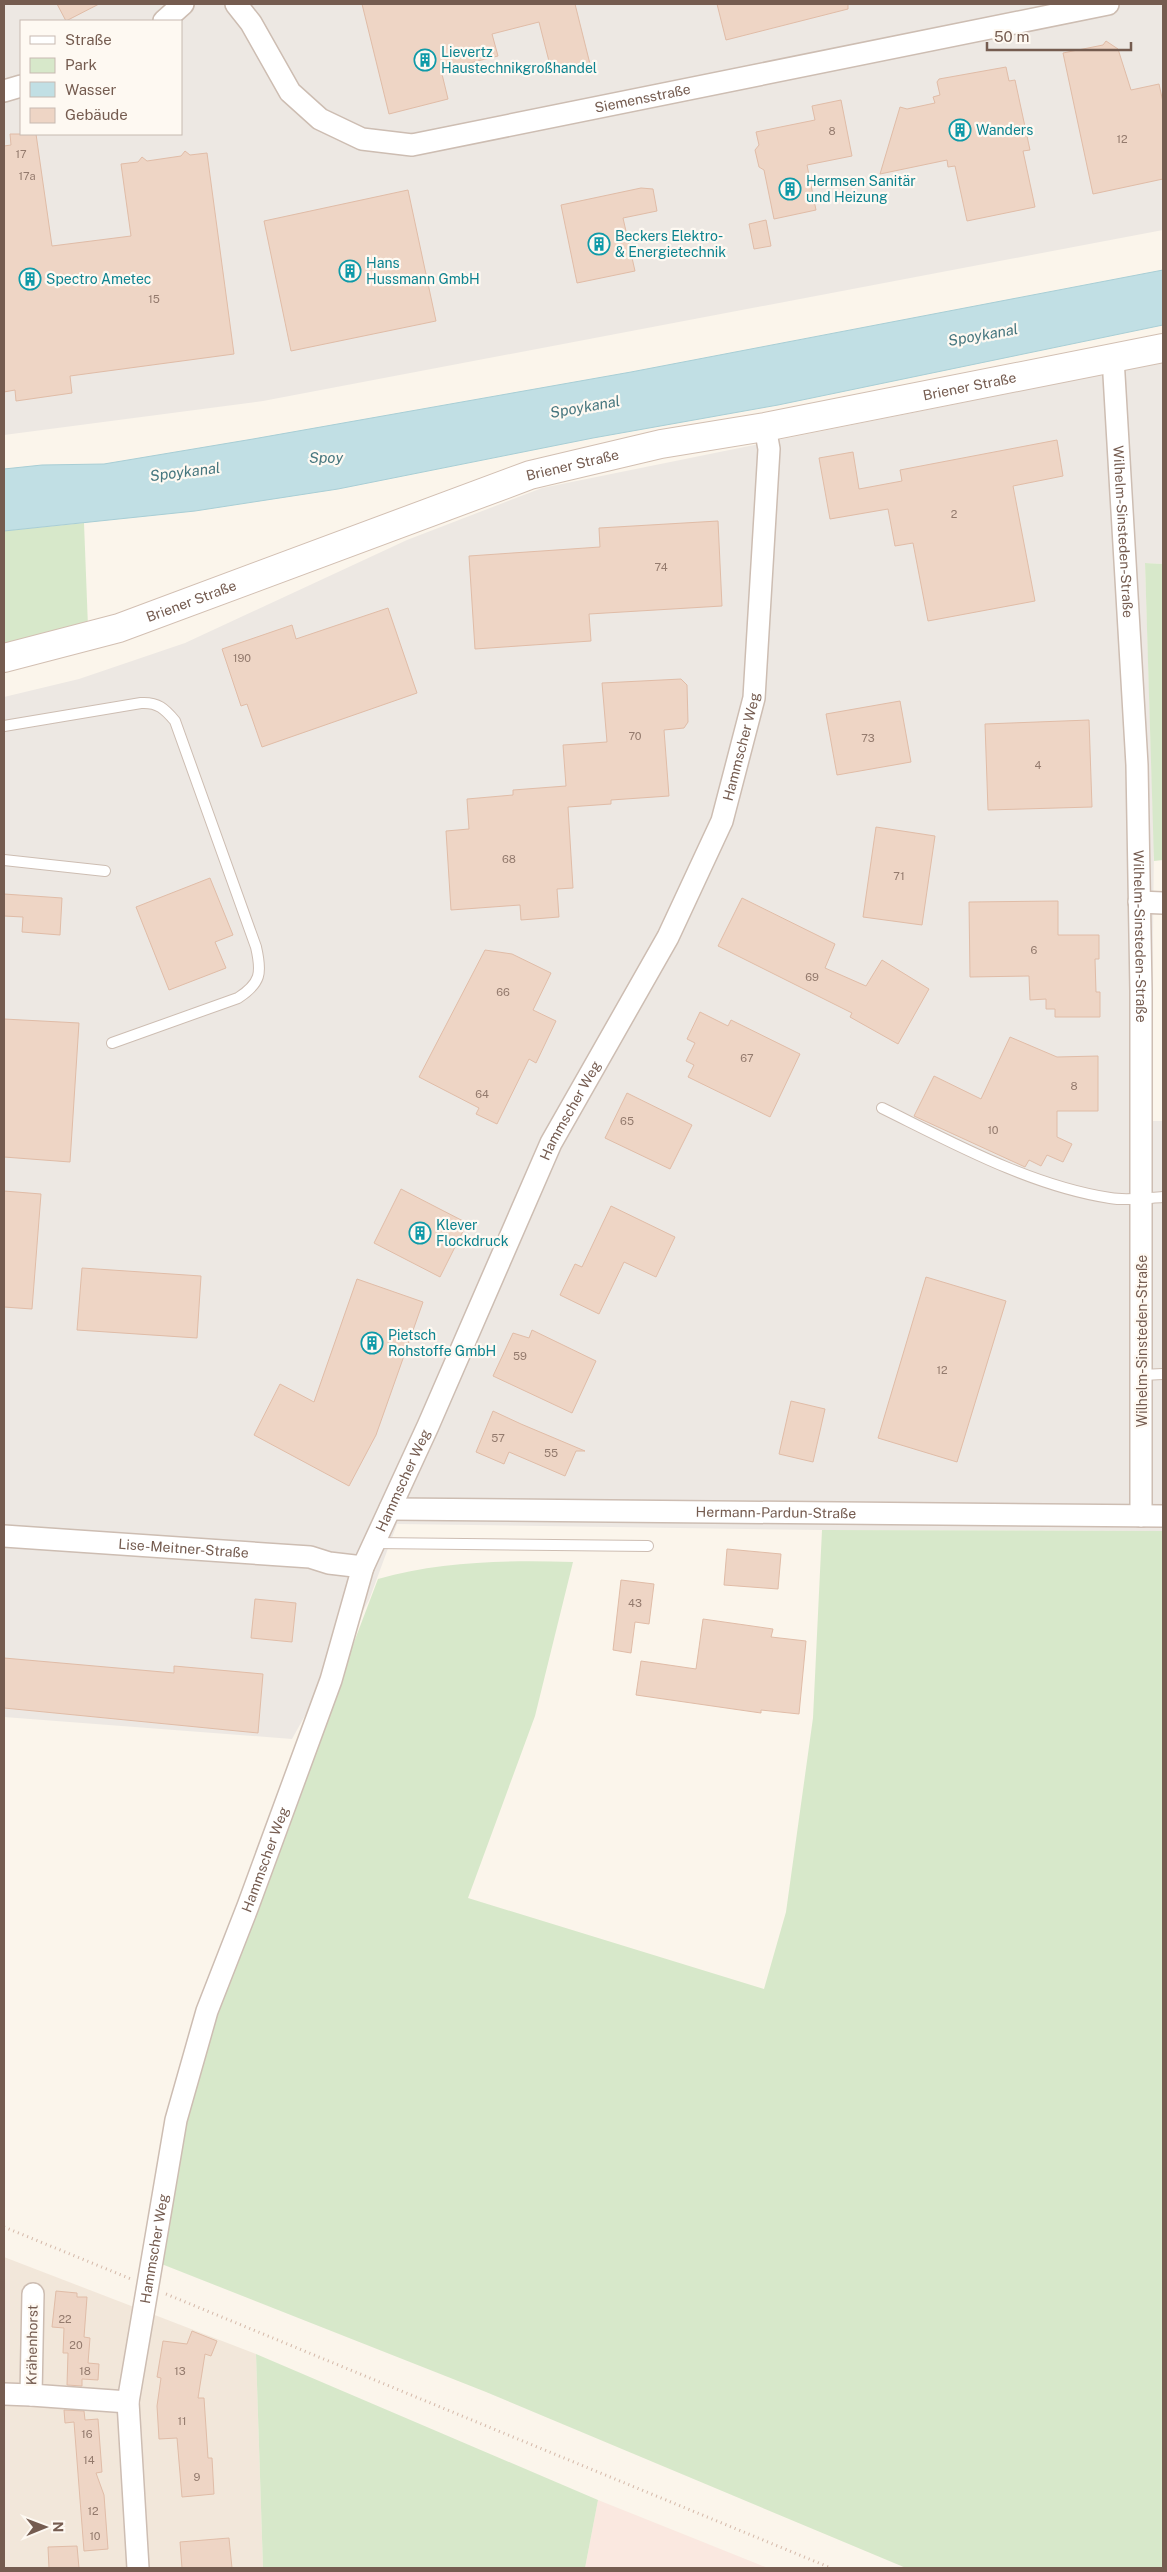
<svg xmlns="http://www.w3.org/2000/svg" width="1167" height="2572" font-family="'Public Sans',sans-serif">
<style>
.residential{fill:#f2e7da}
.commercial{fill:#fae8e0}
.industrial{fill:#ede8e3;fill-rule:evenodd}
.green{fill:#d7e8ca}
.water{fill:#c1dfe4;stroke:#a8ced5}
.building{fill:#eed5c5;stroke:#e0bca7}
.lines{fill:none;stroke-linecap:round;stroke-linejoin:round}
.lane-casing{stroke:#cdbdb2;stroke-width:12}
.street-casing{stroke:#cdbdb2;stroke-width:24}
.secondary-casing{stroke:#d2bfb2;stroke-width:30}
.path{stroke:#d4b8a8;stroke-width:3;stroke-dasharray:1 4;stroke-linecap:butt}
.lane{stroke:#fff;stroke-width:10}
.street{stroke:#fff;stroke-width:21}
.secondary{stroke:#fff;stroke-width:28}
.labels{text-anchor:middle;stroke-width:4.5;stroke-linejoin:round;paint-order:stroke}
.number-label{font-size:11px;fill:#937a6d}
.culture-label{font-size:14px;fill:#0d838f;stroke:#fef9f2;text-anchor:start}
.street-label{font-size:14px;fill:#755c50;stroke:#fef9f2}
.water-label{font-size:15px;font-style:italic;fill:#47777f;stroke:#fef9f2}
</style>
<rect width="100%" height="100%" fill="#fbf5eb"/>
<path class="residential" d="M 4,2257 L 256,2354 L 263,2568 L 4,2568 Z"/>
<path class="commercial" d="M 598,2500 L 768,2568 L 585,2568 Z"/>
<path class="industrial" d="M 4,4 L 1163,4 L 1163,230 L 263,401 L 4,435 ZM 21,21 L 181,21 L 181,134 L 21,134 Z
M 1163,362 L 1163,564 L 1145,563 L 1154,842 L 1151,1121 L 1163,1121 L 1163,1531 L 822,1530 L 397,1524 L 369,1600 L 292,1739 L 4,1717 L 4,697 L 79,679 L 185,643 L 407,540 L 542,488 Z"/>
<path class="green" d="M 84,523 L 88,627 L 4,649 L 4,531 Z
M 1145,563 L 1163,564 L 1163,860 L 1154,861 Z
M 822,1530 L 1163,1531 L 1163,2568 L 906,2568 L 486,2392 L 159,2263 L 179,2138 L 223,1987 L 378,1579 C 441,1561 508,1560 573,1562 L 535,1716 L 468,1898 L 764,1989 L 786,1912 L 813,1718 Z
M 256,2354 L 598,2500 L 585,2568 L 263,2568 Z"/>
<path class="water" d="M 1163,270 L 1163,325 L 778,405 L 593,438 L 338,489 L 195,511 L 4,531 L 4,469 L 42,465 L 104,464 L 253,439 L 631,372 Z"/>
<path class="building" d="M 57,4 L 99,4 L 66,21 Z
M 362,4 L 575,4 L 590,64 L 552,73 L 539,22 L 492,34 L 498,56 L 441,70 L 448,99 L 389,114 Z
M 717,4 L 848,4 L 848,9 L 726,40 Z
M 1106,41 L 1118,49 L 1131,90 L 1159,84 L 1163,102 L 1163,179 L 1093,194 L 1063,53 L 1103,45 Z
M 1006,67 L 1009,81 L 1015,80 L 1030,150 L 1023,151 L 1035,207 L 967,221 L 955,166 L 948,167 L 947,160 L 880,174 L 900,107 L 907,109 L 935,103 L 933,97 L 940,95 L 937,82 L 939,79 Z
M 841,100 L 852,156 L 807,165 L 816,210 L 774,219 L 764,170 L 759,167 L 755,150 L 759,145 L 756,132 L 815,120 L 812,106 Z
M 10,134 L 36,134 L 52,246 L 131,236 L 121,164 L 138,162 L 142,157 L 147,161 L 181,156 L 185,151 L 190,155 L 207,153 L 234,354 L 70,376 L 72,393 L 16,401 L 15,390 L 4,392 L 4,146 L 11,145 Z
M 641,188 L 653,189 L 657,211 L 623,218 L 635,271 L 577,283 L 561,205 Z
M 408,190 L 436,321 L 291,351 L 264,221 Z
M 766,220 L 771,246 L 754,249 L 749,224 Z
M 1057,440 L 1063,476 L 1013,486 L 1035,601 L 928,621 L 913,543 L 895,546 L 888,509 L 830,519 L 819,458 L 853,452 L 859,489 L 902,481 L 900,470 Z
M 718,521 L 722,606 L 589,614 L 591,641 L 475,649 L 469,556 L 600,547 L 599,528 Z
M 388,608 L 417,693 L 262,747 L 247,704 L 241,706 L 222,649 L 292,625 L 296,639 Z
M 681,679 L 687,685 L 688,722 L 684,728 L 664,730 L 669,796 L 611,800 L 611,804 L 568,807 L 573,888 L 557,889 L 559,917 L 521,920 L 520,905 L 451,910 L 446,831 L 469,829 L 467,799 L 513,795 L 513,790 L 566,786 L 563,745 L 607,742 L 602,683 Z
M 900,701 L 911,762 L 837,775 L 826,714 Z
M 1089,720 L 1092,807 L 988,810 L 985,724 Z
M 876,827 L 935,836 L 922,925 L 863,917 Z
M 210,878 L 233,935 L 215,942 L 226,968 L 169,990 L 136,907 Z
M 4,894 L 62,898 L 60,935 L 22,932 L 23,917 L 4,916 Z
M 742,898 L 835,944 L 825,968 L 866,986 L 882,960 L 929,989 L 898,1044 L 850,1017 L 852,1013 L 718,946 Z
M 1058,901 L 1058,935 L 1099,935 L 1099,959 L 1095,959 L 1096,992 L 1100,992 L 1100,1017 L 1055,1017 L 1055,1009 L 1046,1009 L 1046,999 L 1030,1000 L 1029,976 L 970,977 L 969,902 Z
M 485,950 L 512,954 L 551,973 L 533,1010 L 556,1021 L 536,1063 L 529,1059 L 497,1124 L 476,1114 L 479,1108 L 419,1077 Z
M 700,1012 L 728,1026 L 731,1020 L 800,1054 L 770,1117 L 688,1077 L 694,1065 L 686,1061 L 695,1043 L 687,1039 Z
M 4,1019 L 79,1023 L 70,1162 L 4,1157 Z
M 1010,1037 L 1057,1057 L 1098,1056 L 1098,1111 L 1057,1111 L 1057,1137 L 1072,1144 L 1063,1162 L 1047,1155 L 1041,1166 L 1029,1160 L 1025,1167 L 914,1116 L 934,1076 L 981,1099 Z
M 627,1093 L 692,1125 L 670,1169 L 605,1138 Z
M 401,1189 L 467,1223 L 440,1277 L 374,1243 Z
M 4,1191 L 41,1194 L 32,1309 L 4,1307 Z
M 611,1206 L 675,1237 L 656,1277 L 624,1262 L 599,1314 L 560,1295 L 575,1264 L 582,1267 Z
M 82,1268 L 201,1276 L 197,1338 L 77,1330 Z
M 926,1277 L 1006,1301 L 957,1462 L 878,1438 Z
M 357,1279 L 423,1302 L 376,1435 L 349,1486 L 254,1435 L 280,1384 L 314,1402 Z
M 532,1330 L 596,1361 L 572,1413 L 493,1376 L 513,1333 L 529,1338 Z
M 791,1401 L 825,1409 L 813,1462 L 779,1454 Z
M 493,1411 L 521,1424 L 585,1451 L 576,1451 L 565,1476 L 509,1452 L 504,1464 L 476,1452 Z
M 727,1549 L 781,1554 L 778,1589 L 724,1585 Z
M 621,1580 L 654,1584 L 649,1624 L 635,1622 L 631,1653 L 613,1650 Z
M 255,1599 L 296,1603 L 292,1642 L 251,1638 Z
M 703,1619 L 773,1629 L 771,1637 L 806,1641 L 799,1714 L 761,1710 L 761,1713 L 636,1695 L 641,1661 L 696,1669 Z
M 4,1658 L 174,1673 L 174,1666 L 263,1674 L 258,1733 L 4,1708 Z
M 56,2291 L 77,2293 L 77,2297 L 87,2297 L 84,2337 L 90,2338 L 88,2363 L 99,2364 L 98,2380 L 82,2379 L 82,2386 L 67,2385 L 68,2353 L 63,2353 L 64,2328 L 52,2327 Z
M 192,2331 L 217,2341 L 211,2356 L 205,2354 L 198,2398 L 204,2398 L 208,2458 L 212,2458 L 214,2494 L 182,2497 L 177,2438 L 159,2439 L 157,2406 L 161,2378 L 157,2377 L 163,2341 L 187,2344 Z
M 64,2410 L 84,2411 L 85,2420 L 98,2419 L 102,2472 L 96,2473 L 104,2495 L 108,2549 L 84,2551 L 74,2422 L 65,2423 Z
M 229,2538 L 232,2568 L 182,2568 L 180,2542 Z
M 77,2546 L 79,2568 L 49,2568 L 48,2547 Z"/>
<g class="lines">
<g class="lane-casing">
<path id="lane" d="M 4,726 L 141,703 C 158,702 165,709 175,721 L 256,947 C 262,973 261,983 238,998 L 112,1043
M 4,860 L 105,871
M 882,1108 C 953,1143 1031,1186 1110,1198 C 1127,1201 1146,1198 1163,1197
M 1142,1375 L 1163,1374
M 374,1543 L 648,1546"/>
</g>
<g class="street-casing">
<g id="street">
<path id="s1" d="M 236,4 L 251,23 L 290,92 L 320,119 L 362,139 L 412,145 L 1108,4"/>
<path d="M 164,21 L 183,4"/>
<path d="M 4,91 L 21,86"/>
<path id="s2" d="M 1113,358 L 1137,765 L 1141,991 L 1141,1516"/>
<path d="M 1139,902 L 1163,903"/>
<path id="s3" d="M 390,1509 L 1163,1516"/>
<path id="s4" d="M 4,1536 L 310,1557 L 329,1563 L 363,1567"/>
<path d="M 33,2294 L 31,2395 L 128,2402"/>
<path d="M 4,2394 L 31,2395"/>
<path id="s5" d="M 138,2568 L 128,2402 L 176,2120 L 207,2011 L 248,1906 L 331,1680 L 363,1567 L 428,1426 L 551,1143 L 668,937 L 722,821 L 754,698 L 769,449 L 765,427"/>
</g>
</g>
<g class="secondary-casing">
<g id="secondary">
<path id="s6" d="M 4,658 L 119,628 L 530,475 L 661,444 L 765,427 L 1163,348"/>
</g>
</g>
<path class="path" d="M 4,2227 L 131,2279
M 166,2294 L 831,2568"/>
<use href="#lane" class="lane"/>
<use href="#street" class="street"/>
<use href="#secondary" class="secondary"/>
</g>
<defs>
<g id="building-ring" transform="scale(1.125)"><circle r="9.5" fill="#fef9f2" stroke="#0f9aa8" stroke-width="1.5"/><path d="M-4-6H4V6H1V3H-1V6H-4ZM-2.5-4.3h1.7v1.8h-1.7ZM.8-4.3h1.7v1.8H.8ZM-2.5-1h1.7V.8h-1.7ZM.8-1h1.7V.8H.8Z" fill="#0f9aa8"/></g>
</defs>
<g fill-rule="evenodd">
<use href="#building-ring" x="425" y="60"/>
<use href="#building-ring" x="960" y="130"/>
<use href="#building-ring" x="790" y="189"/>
<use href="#building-ring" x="599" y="244"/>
<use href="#building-ring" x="350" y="271"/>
<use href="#building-ring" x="30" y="279"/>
<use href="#building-ring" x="420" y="1233"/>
<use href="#building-ring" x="372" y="1343"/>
</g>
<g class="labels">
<g class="number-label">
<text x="832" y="135">8</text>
<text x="1122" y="143">12</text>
<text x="21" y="158">17</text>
<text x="27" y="180">17a</text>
<text x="154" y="303">15</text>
<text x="954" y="518">2</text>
<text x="661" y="571">74</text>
<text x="242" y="662">190</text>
<text x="635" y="740">70</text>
<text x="868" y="742">73</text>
<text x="1038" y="769">4</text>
<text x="509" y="863">68</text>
<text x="899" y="880">71</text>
<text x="1034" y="954">6</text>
<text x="812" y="981">69</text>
<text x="503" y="996">66</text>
<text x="747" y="1062">67</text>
<text x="1074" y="1090">8</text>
<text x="482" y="1098">64</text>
<text x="627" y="1125">65</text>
<text x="993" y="1134">10</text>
<text x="520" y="1360">59</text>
<text x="942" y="1374">12</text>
<text x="498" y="1442">57</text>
<text x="551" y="1457">55</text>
<text x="635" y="1607">43</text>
<text x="65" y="2323">22</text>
<text x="76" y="2349">20</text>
<text x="85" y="2375">18</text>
<text x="180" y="2375">13</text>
<text x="182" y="2425">11</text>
<text x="87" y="2438">16</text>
<text x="89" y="2464">14</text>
<text x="197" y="2481">9</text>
<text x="93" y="2515">12</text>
<text x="95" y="2540">10</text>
</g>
<g class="culture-label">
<text x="441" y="57">Lievertz<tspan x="441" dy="16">Haustechnikgroßhandel</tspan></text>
<text x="976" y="135">Wanders</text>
<text x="806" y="186">Hermsen Sanitär<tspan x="806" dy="16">und Heizung</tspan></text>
<text x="615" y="241">Beckers Elektro-<tspan x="615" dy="16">&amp; Energietechnik</tspan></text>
<text x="366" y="268">Hans<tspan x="366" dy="16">Hussmann GmbH</tspan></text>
<text x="46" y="284">Spectro Ametec</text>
<text x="436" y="1230">Klever<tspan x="436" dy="16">Flockdruck</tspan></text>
<text x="388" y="1340">Pietsch<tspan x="388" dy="16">Rohstoffe GmbH</tspan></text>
</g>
<g class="street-label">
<text dy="5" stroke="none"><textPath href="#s1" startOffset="476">Siemensstraße</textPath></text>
<text dy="5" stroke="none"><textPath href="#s6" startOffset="1006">Briener Straße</textPath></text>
<text dy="5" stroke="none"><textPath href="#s6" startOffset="601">Briener Straße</textPath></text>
<text dy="5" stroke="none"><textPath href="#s2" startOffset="174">Wilhelm-Sinsteden-Straße</textPath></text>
<text dy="5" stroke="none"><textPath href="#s6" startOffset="196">Briener Straße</textPath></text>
<text dy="5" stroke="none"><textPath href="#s5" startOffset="1942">Hammscher Weg</textPath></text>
<text dy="5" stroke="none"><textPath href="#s2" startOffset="579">Wilhelm-Sinsteden-Straße</textPath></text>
<text dy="5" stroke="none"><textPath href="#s5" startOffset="1538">Hammscher Weg</textPath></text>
<text transform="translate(1142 1341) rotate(-90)" y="5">Wilhelm-Sinsteden-Straße</text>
<text dy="5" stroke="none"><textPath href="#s5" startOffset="1132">Hammscher Weg</textPath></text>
<text dy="5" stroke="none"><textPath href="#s3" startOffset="386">Hermann-Pardun-Straße</textPath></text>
<text dy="5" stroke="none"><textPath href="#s4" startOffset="180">Lise-Meitner-Straße</textPath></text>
<text dy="5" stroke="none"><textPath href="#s5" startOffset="728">Hammscher Weg</textPath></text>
<text dy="5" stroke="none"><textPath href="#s5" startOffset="322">Hammscher Weg</textPath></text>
<text transform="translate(32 2345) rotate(-89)" y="5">Krähenhorst</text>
</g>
<g class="water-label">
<text transform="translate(983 335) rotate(-10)" y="5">Spoykanal</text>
<text transform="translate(585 407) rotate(-10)" y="5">Spoykanal</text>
<text x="326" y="463">Spoy</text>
<text transform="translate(185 472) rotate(-7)" y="5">Spoykanal</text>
</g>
</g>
<rect width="1167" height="2572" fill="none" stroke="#755c50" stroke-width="10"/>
<rect x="20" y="20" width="162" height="115" fill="#fef9f2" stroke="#c7bab1"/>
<rect x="30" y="36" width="25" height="8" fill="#ffffff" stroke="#c7bab1"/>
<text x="65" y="45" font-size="15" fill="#755c50">Straße</text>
<rect x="30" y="58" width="25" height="15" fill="#d7e8ca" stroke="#c7bab1"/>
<text x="65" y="70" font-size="15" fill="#755c50">Park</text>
<rect x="30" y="82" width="25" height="15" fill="#c1dfe4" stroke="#c7bab1"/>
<text x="65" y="95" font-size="15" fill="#755c50">Wasser</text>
<rect x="30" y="108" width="25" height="15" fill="#eed5c5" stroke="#c7bab1"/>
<text x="65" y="120" font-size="15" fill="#755c50">Gebäude</text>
<g transform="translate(45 2527) rotate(89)" stroke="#fef9f2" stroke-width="4" paint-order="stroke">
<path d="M0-4L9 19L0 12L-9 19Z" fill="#755c50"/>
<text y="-8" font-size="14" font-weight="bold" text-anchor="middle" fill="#755c50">N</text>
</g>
<path d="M987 42v8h144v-8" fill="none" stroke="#755c50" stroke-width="2.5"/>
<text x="994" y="42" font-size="15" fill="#755c50" stroke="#fef9f2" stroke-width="4" paint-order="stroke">50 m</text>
</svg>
